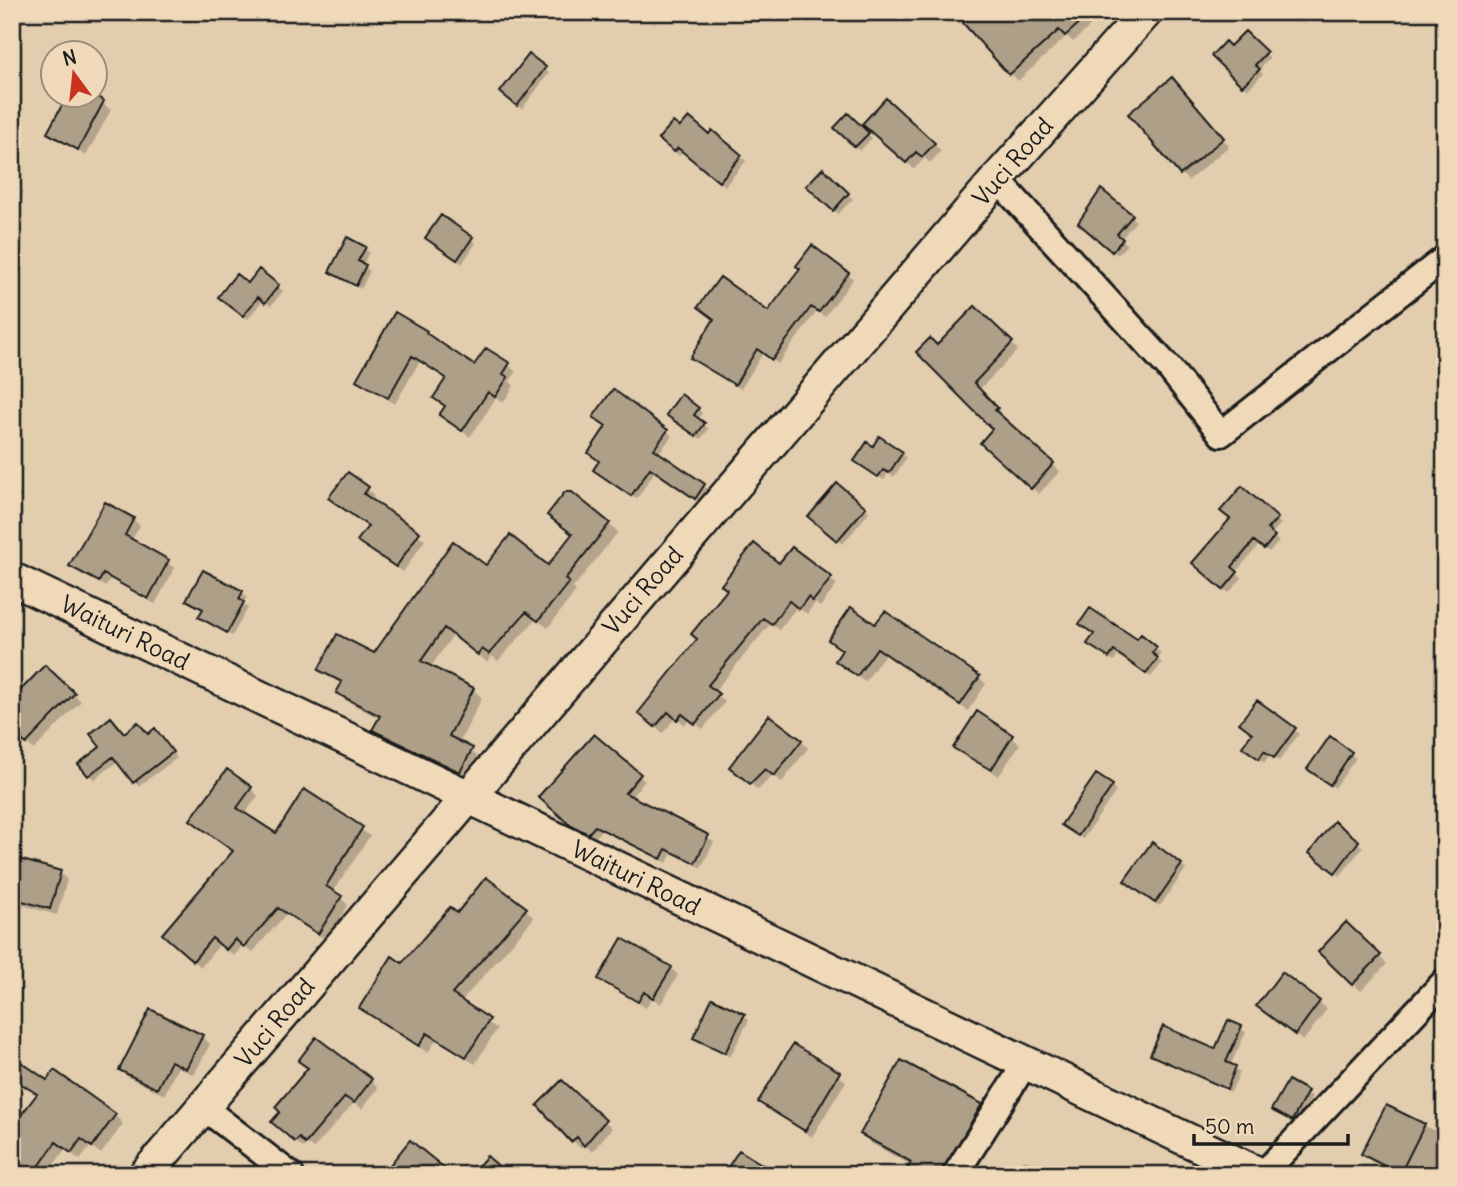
<svg xmlns="http://www.w3.org/2000/svg" width="1457" height="1187" font-family="Delius,sans-serif">
<style>
.shadow{fill:#0003}
.building{fill:#ae9f88;stroke:#1c1c1c;stroke-width:2}
.lines{fill:none;stroke-linecap:round;stroke-linejoin:round}
.minor-casing{stroke:#1c1c1c;stroke-width:30}
.major-casing{stroke:#1c1c1c;stroke-width:37}
.minor{stroke:#efd9b8;stroke-width:24}
.major{stroke:#efd9b8;stroke-width:32}
.labels{text-anchor:middle;stroke-width:5;stroke-linejoin:round;paint-order:stroke}
.street-label{font-size:24px;fill:#1c1c1c;stroke:#efd9b8}
</style>
<rect width="100%" height="100%" fill="#e2ceaf"/>
<filter id="ink" filterUnits="userSpaceOnUse"><feTurbulence type="fractalNoise" baseFrequency=".0143" numOctaves="2"/><feDisplacementMap in="SourceGraphic" scale="14" xChannelSelector="R" yChannelSelector="G"/><feConvolveMatrix kernelMatrix="1 2 1 2 8 2 1 2 1" color-interpolation-filters="sRGB"/></filter>
<g filter="url(#ink)">
<path class="shadow" d="M 1088,12 L 1096,21 L 1073,42 L 1067,36 L 1018,81 L 965,23 Z
M 1286,12 L 1308,12 L 1296,23 Z
M 1245,33 L 1270,58 L 1259,70 L 1263,74 L 1248,89 L 1214,56 L 1230,48 Z
M 529,57 L 549,73 L 522,109 L 506,97 Z
M 1179,87 L 1229,146 L 1188,181 L 1181,173 Z
M 89,94 L 111,110 L 86,156 L 49,133 Z
M 848,115 L 872,138 L 860,151 L 836,128 Z
M 680,130 L 709,136 L 712,132 L 746,161 L 725,186 L 683,151 L 679,156 L 661,139 Z
M 872,131 L 934,144 L 941,151 L 930,163 L 925,158 L 914,169 Z
M 823,170 L 853,199 L 838,214 L 808,186 Z
M 1102,192 L 1136,221 L 1121,239 L 1127,244 L 1118,255 L 1084,228 Z
M 441,217 L 476,243 L 462,264 L 432,242 Z
M 364,248 L 369,252 L 363,265 L 370,271 L 361,289 L 331,272 Z
M 259,271 L 283,291 L 271,306 L 263,300 L 248,319 L 225,301 L 248,286 Z
M 848,274 L 853,279 L 825,317 L 817,311 L 778,364 L 763,353 L 741,389 L 692,358 L 769,313 Z
M 975,308 L 1018,350 L 979,390 L 1003,415 L 1001,418 L 1060,471 L 1039,494 L 989,449 L 994,429 L 937,348 Z
M 426,332 L 475,368 L 508,365 L 516,372 L 510,381 L 514,386 L 503,403 L 496,398 L 470,437 L 441,415 L 446,408 L 435,398 L 447,379 L 420,361 L 395,404 L 358,379 Z
M 698,409 L 702,413 L 698,420 L 709,429 L 701,439 L 673,419 Z
M 667,431 L 672,436 L 658,454 L 709,490 L 700,502 L 655,471 L 637,499 L 600,474 L 600,461 Z
M 873,449 L 902,453 L 906,458 L 894,477 L 888,473 L 884,480 L 861,465 Z
M 348,474 L 374,495 L 370,501 L 425,540 L 403,572 L 360,541 L 369,527 L 337,504 Z
M 12,488 L 21,495 L 12,515 Z
M 1242,489 L 1281,524 L 1271,534 L 1279,542 L 1269,552 L 1260,544 L 1236,572 L 1242,578 L 1229,593 L 1199,568 L 1232,520 Z
M 571,494 L 618,532 L 573,588 L 576,591 L 548,628 L 536,619 L 498,661 L 492,656 L 487,662 L 453,635 L 430,668 L 473,689 L 482,698 L 459,743 L 480,758 L 469,780 L 383,739 L 374,730 L 380,719 L 347,701 L 338,693 L 342,685 L 321,669 L 375,656 L 487,567 L 548,568 L 573,535 L 558,523 Z
M 865,508 L 869,512 L 843,544 L 815,521 Z
M 133,519 L 140,526 L 131,541 L 175,568 L 155,604 L 110,579 L 106,587 L 71,566 Z
M 779,565 L 830,578 L 837,585 L 820,607 L 815,603 L 807,614 L 797,607 L 779,630 L 771,623 L 714,692 L 725,702 L 703,729 L 690,719 L 685,725 L 676,717 L 663,733 L 647,720 L 699,639 Z
M 242,593 L 247,597 L 243,604 L 248,608 L 232,636 L 205,622 L 200,617 L 204,611 L 188,600 Z
M 876,626 L 979,677 L 986,684 L 968,711 L 885,654 L 865,682 L 844,668 L 837,661 L 844,651 L 830,640 Z
M 1138,641 L 1161,652 L 1157,658 L 1162,663 L 1151,677 L 1119,654 L 1114,661 L 1094,648 Z
M 75,695 L 81,701 L 34,750 L 28,744 Z
M 12,702 L 24,740 L 12,748 Z
M 977,713 L 1020,744 L 999,776 L 955,748 Z
M 1294,729 L 1299,734 L 1279,761 L 1270,754 L 1264,763 L 1249,751 Z
M 125,735 L 159,735 L 177,758 L 139,786 L 118,761 L 94,780 L 81,764 Z
M 1331,739 L 1356,758 L 1335,788 L 1314,774 Z
M 801,741 L 808,748 L 782,782 L 773,775 L 758,790 L 738,774 Z
M 639,776 L 645,781 L 630,798 L 714,842 L 701,868 L 672,853 L 667,863 L 601,830 L 595,838 L 577,830 L 546,803 Z
M 1112,786 L 1116,791 L 1083,839 L 1068,829 Z
M 251,788 L 258,796 L 244,815 L 276,835 L 304,792 L 370,836 L 333,892 L 348,905 L 326,940 L 286,914 L 252,953 L 243,945 L 234,956 L 220,944 L 201,967 L 171,941 L 234,852 L 192,820 Z
M 1334,824 L 1363,847 L 1340,876 L 1316,857 Z
M 12,860 L 60,873 L 67,880 L 57,915 L 12,902 Z
M 1181,865 L 1186,869 L 1160,906 L 1131,886 Z
M 525,909 L 534,918 L 461,1002 L 497,1029 L 475,1064 L 436,1040 L 428,1053 L 361,1008 L 457,916 Z
M 1346,925 L 1387,964 L 1361,991 L 1320,952 Z
M 671,968 L 678,975 L 661,1004 L 652,998 L 646,1008 L 600,979 Z
M 1319,1002 L 1327,1009 L 1303,1041 L 1258,1006 Z
M 150,1011 L 202,1037 L 210,1044 L 194,1075 L 178,1067 L 164,1095 L 128,1077 L 121,1070 Z
M 744,1015 L 749,1020 L 730,1057 L 695,1037 Z
M 1229,1022 L 1246,1032 L 1230,1066 L 1240,1072 L 1231,1092 L 1152,1055 L 1216,1052 Z
M 793,1047 L 846,1081 L 812,1137 L 760,1102 Z
M 300,1061 L 371,1081 L 378,1088 L 362,1109 L 354,1103 L 313,1149 L 307,1144 L 303,1148 L 281,1129 L 309,1069 Z
M 21,1064 L 47,1082 L 115,1115 L 123,1124 L 101,1154 L 91,1146 L 80,1160 L 65,1149 L 47,1175 L 12,1175 L 38,1096 L 13,1076 Z
M 1288,1082 L 1312,1097 L 1297,1124 L 1273,1109 Z
M 539,1105 L 605,1121 L 612,1128 L 592,1152 L 584,1144 L 580,1148 Z
M 981,1105 L 991,1115 L 953,1175 L 906,1175 L 911,1165 L 872,1144 L 862,1134 Z
M 1387,1107 L 1445,1136 L 1445,1175 L 1430,1175 L 1416,1163 L 1410,1175 L 1398,1175 L 1371,1161 L 1363,1154 Z
M 1023,1159 L 1037,1166 L 1041,1170 L 1039,1175 L 1003,1175 L 1009,1162 L 1019,1167 Z
M 252,1166 L 263,1175 L 244,1175 Z"/>
<path class="building" d="M 974,12 L 1092,12 L 1065,36 L 1059,30 L 1009,75 L 963,23 Z
M 1245,31 L 1267,52 L 1255,65 L 1260,69 L 1242,86 L 1211,56 L 1225,41 L 1230,46 Z
M 529,54 L 546,67 L 517,106 L 500,92 Z
M 1172,77 L 1224,138 L 1180,175 L 1128,114 Z
M 68,94 L 93,94 L 104,101 L 78,150 L 47,133 Z
M 886,98 L 935,143 L 922,157 L 916,152 L 906,163 L 862,124 Z
M 848,113 L 869,133 L 855,147 L 834,128 Z
M 689,117 L 709,134 L 712,130 L 742,155 L 719,182 L 678,148 L 674,152 L 658,139 L 673,122 L 680,127 Z
M 823,168 L 849,193 L 833,211 L 806,186 Z
M 1101,189 L 1133,215 L 1117,234 L 1123,239 L 1112,252 L 1078,223 Z
M 441,215 L 473,237 L 457,260 L 425,238 Z
M 347,237 L 366,247 L 358,261 L 366,265 L 356,286 L 329,272 Z
M 812,245 L 849,273 L 819,312 L 811,307 L 772,360 L 757,349 L 735,385 L 690,358 L 714,319 L 698,307 L 720,277 L 768,311 L 800,269 L 796,266 Z
M 259,269 L 279,285 L 265,303 L 258,297 L 243,316 L 218,297 L 236,274 L 248,283 Z
M 975,306 L 1013,342 L 974,383 L 998,408 L 995,410 L 1054,463 L 1031,489 L 980,443 L 992,429 L 916,352 L 930,338 L 937,345 Z
M 395,312 L 427,331 L 426,333 L 474,365 L 486,348 L 510,363 L 503,374 L 508,377 L 495,397 L 488,392 L 462,431 L 439,415 L 445,406 L 433,398 L 446,378 L 412,356 L 388,398 L 356,380 Z
M 613,389 L 668,430 L 654,449 L 705,484 L 695,499 L 650,468 L 631,496 L 593,470 L 599,461 L 588,453 L 606,426 L 593,417 Z
M 681,394 L 699,408 L 694,415 L 705,423 L 696,436 L 666,415 Z
M 879,436 L 903,452 L 889,473 L 883,470 L 878,477 L 854,461 L 867,442 L 873,446 Z
M 348,472 L 369,487 L 364,494 L 420,532 L 396,567 L 357,541 L 368,526 L 328,498 Z
M 837,483 L 866,507 L 837,541 L 808,517 Z
M 1242,486 L 1278,518 L 1267,529 L 1275,536 L 1264,549 L 1254,541 L 1232,567 L 1238,572 L 1223,590 L 1192,563 L 1230,519 L 1220,511 Z
M 565,492 L 572,492 L 610,523 L 565,579 L 569,582 L 538,621 L 526,612 L 489,654 L 482,649 L 478,655 L 444,628 L 421,661 L 474,688 L 449,736 L 473,748 L 460,772 L 372,730 L 380,716 L 336,693 L 342,682 L 318,670 L 337,634 L 374,653 L 453,541 L 486,565 L 510,535 L 548,565 L 572,534 L 547,515 Z
M 105,502 L 134,518 L 125,535 L 169,560 L 148,599 L 103,574 L 99,582 L 69,566 Z
M 754,543 L 779,563 L 792,547 L 832,577 L 813,601 L 808,597 L 799,609 L 789,601 L 772,624 L 763,618 L 708,685 L 719,694 L 695,724 L 682,714 L 677,720 L 668,712 L 655,727 L 638,713 L 697,639 L 691,634 L 727,590 L 721,585 Z
M 203,570 L 243,591 L 239,599 L 244,602 L 227,633 L 198,617 L 203,609 L 186,600 Z
M 851,607 L 875,624 L 885,611 L 980,676 L 960,705 L 877,648 L 857,676 L 835,661 L 842,650 L 828,640 Z
M 1090,608 L 1137,639 L 1141,634 L 1157,647 L 1152,653 L 1158,658 L 1146,674 L 1114,651 L 1109,658 L 1087,644 L 1094,634 L 1079,624 Z
M 45,665 L 75,693 L 26,744 L 12,731 L 12,699 Z
M 1257,700 L 1296,728 L 1274,758 L 1264,751 L 1259,759 L 1242,747 L 1252,733 L 1239,723 Z
M 977,711 L 1013,735 L 991,770 L 953,748 Z
M 769,715 L 802,740 L 774,776 L 765,769 L 750,784 L 729,767 Z
M 111,717 L 124,733 L 138,722 L 148,734 L 155,728 L 173,752 L 133,783 L 113,757 L 88,776 L 78,764 L 100,747 L 90,734 Z
M 594,734 L 641,774 L 625,793 L 709,835 L 695,863 L 666,849 L 661,859 L 595,826 L 588,834 L 569,824 L 538,797 Z
M 1330,736 L 1352,752 L 1330,785 L 1307,769 Z
M 227,769 L 252,787 L 237,808 L 276,833 L 304,789 L 363,827 L 326,886 L 342,896 L 318,934 L 278,908 L 244,947 L 235,939 L 226,950 L 212,938 L 193,961 L 162,934 L 233,851 L 190,820 Z
M 1096,774 L 1113,785 L 1078,836 L 1061,825 Z
M 1334,821 L 1359,841 L 1335,873 L 1309,853 Z
M 1152,842 L 1182,864 L 1155,903 L 1124,881 Z
M 12,857 L 61,871 L 50,909 L 12,898 Z
M 486,877 L 527,908 L 452,994 L 490,1019 L 466,1057 L 427,1033 L 419,1046 L 359,1008 L 392,956 L 402,963 L 450,907 L 457,913 Z
M 1346,922 L 1381,955 L 1352,985 L 1318,952 Z
M 622,938 L 672,967 L 653,998 L 644,992 L 638,1002 L 598,979 Z
M 1282,972 L 1320,1001 L 1295,1035 L 1256,1006 Z
M 712,998 L 745,1014 L 725,1053 L 693,1038 Z
M 150,1009 L 203,1035 L 186,1069 L 171,1061 L 157,1089 L 119,1070 Z
M 1228,1020 L 1242,1026 L 1226,1062 L 1236,1066 L 1227,1089 L 1150,1055 L 1163,1026 L 1215,1049 Z
M 316,1037 L 372,1079 L 354,1103 L 345,1097 L 305,1144 L 299,1138 L 295,1142 L 271,1122 L 280,1112 L 275,1107 L 308,1068 L 298,1061 Z
M 793,1044 L 840,1072 L 805,1131 L 758,1102 Z
M 901,1060 L 982,1104 L 940,1175 L 904,1175 L 911,1162 L 860,1134 Z
M 21,1062 L 47,1080 L 54,1070 L 116,1114 L 92,1147 L 81,1139 L 71,1153 L 56,1142 L 33,1175 L 12,1175 L 12,1127 L 37,1094 L 12,1078 Z
M 562,1080 L 606,1120 L 584,1146 L 577,1137 L 571,1142 L 537,1105 Z
M 1288,1080 L 1308,1091 L 1292,1121 L 1271,1110 Z
M 1386,1105 L 1425,1124 L 1400,1174 L 1361,1154 Z
M 410,1140 L 453,1175 L 382,1175 Z
M 739,1150 L 779,1175 L 723,1175 Z
M 487,1156 L 509,1175 L 470,1175 Z"/>
<g class="lines">
<g class="minor-casing">
<path id="minor" d="M 997,179 L 1169,368 L 1221,434 L 1445,258
M 203,1107 L 291,1175
M 955,1175 L 1025,1064
M 1262,1175 L 1445,981"/>
</g>
<g class="major-casing">
<path id="major" d="M 12,579 L 1261,1175
M 145,1175 L 997,179 L 1146,12"/>
</g>
<use href="#minor" class="minor"/>
<use href="#major" class="major"/>
</g>
</g>
<g class="labels">
<g class="street-label">
<text transform="translate(1013 162) rotate(-49)" y="8">Vuci Road</text>
<text transform="translate(643 591) rotate(-49)" y="8">Vuci Road</text>
<text transform="translate(125 633) rotate(26)" y="8">Waituri Road</text>
<text transform="translate(636 878) rotate(26)" y="8">Waituri Road</text>
<text transform="translate(275 1023) rotate(-50)" y="8">Vuci Road</text>
</g>
</g>
<rect width="1457" height="1187" fill="none" stroke="#efd9b8" stroke-width="42"/>
<rect x="21" y="21" width="1415" height="1145" fill="none" stroke="#1c1c1c" stroke-width="2.5" filter="url(#ink)"/>
<g transform="translate(74 74) rotate(345)"><circle r="33" fill="#efd9b8" stroke="#9b8d7a" stroke-width="2"/>
<path d="M0-5L12 26L0 18L-12 26Z" fill="#c8321e"/>
<text y="-10" font-size="19" font-weight="bold" text-anchor="middle" fill="#1c1c1c">N</text>
</g>
<path d="M1194 1134v10h154v-10" fill="none" stroke="#1c1c1c" stroke-width="3.5"/>
<text x="1205" y="1134" font-size="21" fill="#1c1c1c" stroke="#efd9b8" stroke-width="5" paint-order="stroke">50 m</text>
</svg>
